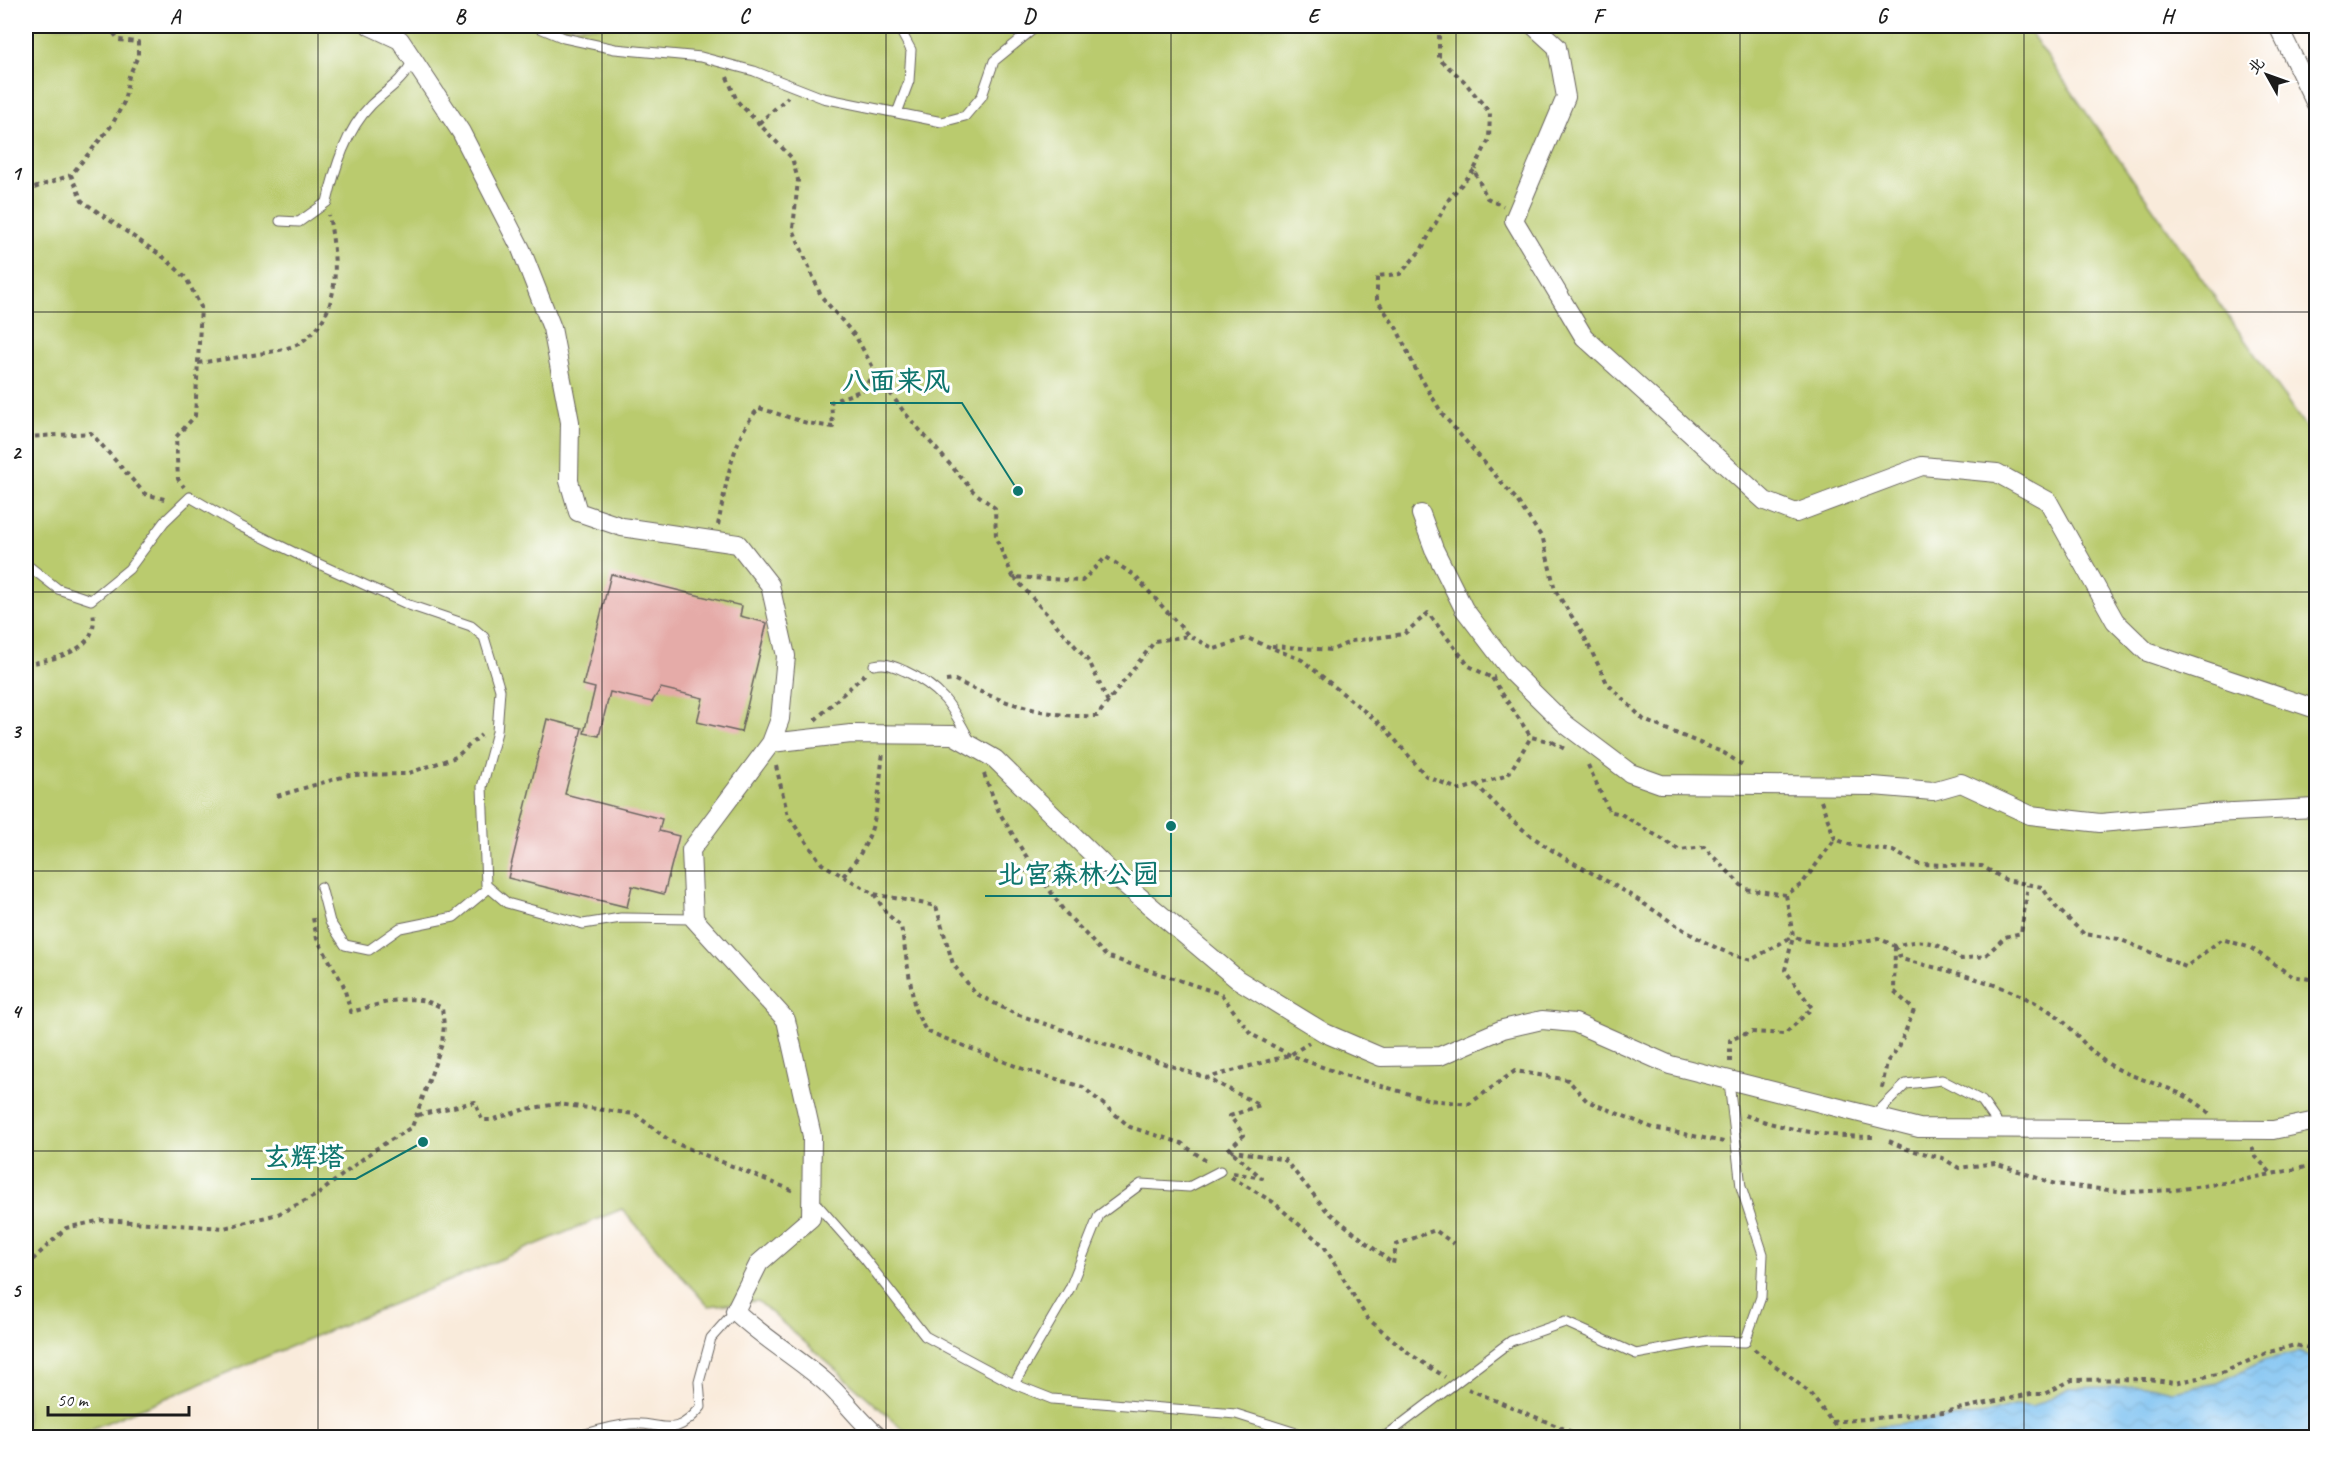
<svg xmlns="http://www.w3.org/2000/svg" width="2342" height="1463" font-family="Caveat,'LXGW WenKai TC',sans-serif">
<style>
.park{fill:#bacb6e;stroke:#6b7445;stroke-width:1.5}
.water{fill:url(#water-waves);stroke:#4a6e86;stroke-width:1.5}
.building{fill:#e5aba8}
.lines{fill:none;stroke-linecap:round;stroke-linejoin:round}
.service-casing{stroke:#69645f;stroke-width:11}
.minor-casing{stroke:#69645f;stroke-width:20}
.path{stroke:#69645f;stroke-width:4;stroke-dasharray:4.5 4.5;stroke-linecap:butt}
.service{stroke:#fff;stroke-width:9}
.minor{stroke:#fff;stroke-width:18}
.grid{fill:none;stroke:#1c1c1c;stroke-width:1.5;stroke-opacity:0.55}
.leader{fill:none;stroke:#0f766e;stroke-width:2}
.callout-dot{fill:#0f766e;stroke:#fff;stroke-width:2}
.callout-label{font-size:27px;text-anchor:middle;font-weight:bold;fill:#0f766e;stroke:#fff;stroke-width:6;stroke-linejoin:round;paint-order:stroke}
.neatline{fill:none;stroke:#1c1c1c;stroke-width:2}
.grid-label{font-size:20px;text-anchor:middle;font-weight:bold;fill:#1c1c1c}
</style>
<defs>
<pattern id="water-waves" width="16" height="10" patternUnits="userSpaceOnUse" patternTransform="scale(1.5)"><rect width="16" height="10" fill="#78bff0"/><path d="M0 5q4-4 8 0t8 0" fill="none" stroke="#67a4cd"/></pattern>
</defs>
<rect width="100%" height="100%" fill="#fff"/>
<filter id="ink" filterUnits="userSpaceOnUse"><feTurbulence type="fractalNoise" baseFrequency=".0167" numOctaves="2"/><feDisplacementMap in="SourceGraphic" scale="12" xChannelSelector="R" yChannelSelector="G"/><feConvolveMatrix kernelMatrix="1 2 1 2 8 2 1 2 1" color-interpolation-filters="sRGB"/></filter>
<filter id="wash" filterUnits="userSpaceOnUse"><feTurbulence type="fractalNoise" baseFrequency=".008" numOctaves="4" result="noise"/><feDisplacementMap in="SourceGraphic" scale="24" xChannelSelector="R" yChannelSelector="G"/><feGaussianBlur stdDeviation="1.35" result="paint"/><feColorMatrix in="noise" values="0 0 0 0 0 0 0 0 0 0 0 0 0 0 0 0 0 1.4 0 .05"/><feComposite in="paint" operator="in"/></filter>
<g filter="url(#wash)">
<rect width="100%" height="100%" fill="#f9ebdb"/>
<path class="park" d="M 26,26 L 2026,26 L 2316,442 L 2316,1437 L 912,1437 L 758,1301 L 708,1306 L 622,1209 L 72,1437 L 26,1437 Z"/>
<path class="water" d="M 2298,1352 L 2316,1358 L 2316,1437 L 1852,1437 L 1852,1429 L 1987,1414 L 2018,1405 L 2033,1407 L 2069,1388 L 2149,1386 L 2171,1391 L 2218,1383 L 2265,1360 Z"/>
<g id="blocks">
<path class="building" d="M 611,574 L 742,606 L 740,616 L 767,623 L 741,732 L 697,722 L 703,698 L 661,688 L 652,702 L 610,692 L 599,736 L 584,733 L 595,688 L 583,685 Z
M 547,719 L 582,728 L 565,794 L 662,819 L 659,831 L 679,836 L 664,894 L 632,886 L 627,907 L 508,878 Z"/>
</g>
</g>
<g filter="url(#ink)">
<use href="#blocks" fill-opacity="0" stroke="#69645f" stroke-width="1.5"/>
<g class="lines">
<g class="service-casing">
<path id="service" d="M 535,26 L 564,38 L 615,49 L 701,57 L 754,71 L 823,98 L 942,122 L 965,116 L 982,96 L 994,61 L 1037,26
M 897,113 L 909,81 L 911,50 L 898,26
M 280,221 L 299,222 L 327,202 C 335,168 346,130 371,105 C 390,87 400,84 413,61
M 26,564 L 58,589 L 91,600 L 129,569 L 164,522 L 190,497 L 240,526 L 297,554 L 409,605 L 471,626 L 484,637 L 500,690 L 497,732 L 482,787 L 486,885 L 507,903 L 583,924 L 621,918 L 694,919
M 874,665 C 887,662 893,666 905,671 C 942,688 952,706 970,741
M 321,887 L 330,922 L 345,945 L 369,950 L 400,928 L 454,917 L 489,888
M 1873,1117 L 1906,1084 L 1942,1080 L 1982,1101 L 2001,1128
M 813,1200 L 865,1259 L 925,1336 L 1014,1384 L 1052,1399 L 1236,1414 L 1312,1438
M 1014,1384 L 1070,1288 L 1099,1215 L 1141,1184 L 1189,1187 L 1220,1171
M 571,1438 C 590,1433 611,1426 630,1424 C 663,1421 672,1442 701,1407 L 699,1382 L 711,1338 L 735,1311
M 1376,1438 L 1387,1435 L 1511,1341 L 1565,1322 L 1636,1354 L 1708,1341 L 1745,1342 L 1761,1297 L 1763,1254 L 1741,1187 L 1729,1082"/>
</g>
<g class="minor-casing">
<path id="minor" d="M 370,26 L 400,40 L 461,132 L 521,249 L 552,328 L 570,422 L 569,481 L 578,512 L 622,527 L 738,544 L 770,585 L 786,656 L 780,719 L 771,743 L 691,850 L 694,919 L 786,1020 L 812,1136 L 811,1218 L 759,1263 L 735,1311 C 762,1337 795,1356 824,1381 C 844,1398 859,1421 880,1438
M 1534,26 L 1557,47 L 1566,97 L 1514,220 L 1584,337 L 1765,501 L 1796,513 L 1922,466 L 1997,473 L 2048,501 L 2115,621 L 2147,652 L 2316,709
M 2278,26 L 2316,104
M 1421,514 L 1434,549 L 1464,609 L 1512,672 L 1565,724 L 1630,773 L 1661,784 L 1873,786 L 1933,791 L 1961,783 L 2030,815 L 2100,823 L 2213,813 L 2316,808
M 771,743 L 851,734 L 953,735 L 995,759 L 1116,877 L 1237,979 L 1325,1033 L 1381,1057 L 1440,1056 L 1503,1029 L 1542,1020 L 1575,1023 L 1670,1065 L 1919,1128 L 2273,1130 L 2316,1121"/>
</g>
<path class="path" d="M 108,26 L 119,40 L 138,42 L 138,56 L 129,76 L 124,102 L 112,125 L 71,175 L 82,201 L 166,259 L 186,278 L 201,307 L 195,416 L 176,437 L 178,479 L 184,487
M 1439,26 L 1439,59 L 1464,81 L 1490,113 L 1489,139 L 1474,170 L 1487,198 L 1503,206
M 727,77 L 737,101 L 792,158 L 798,180 L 793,229 L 821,296 L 856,337 L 879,378 L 904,412 L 974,492 L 995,508 L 996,538 L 1013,577 L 1082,581 L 1106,557 L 1134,575 L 1189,636 L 1215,649 L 1247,638 L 1302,660 L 1385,728 L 1426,776 L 1460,790 L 1508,775 L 1531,737 L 1552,742 L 1555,738
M 759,123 L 788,97
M 1474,170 L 1449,199 L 1421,250 L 1400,274 L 1377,276 L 1377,300 L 1397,329 L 1415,368 L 1443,415 L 1516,499 L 1543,539 L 1555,590 L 1583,634 L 1607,683 L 1644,720 L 1724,753 L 1744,766
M 26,191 L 71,175
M 198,363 C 216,360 286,352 298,344 C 344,316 337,261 329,215
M 26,437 L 91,433 L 145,494 L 168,500
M 718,525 C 726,486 732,437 759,408 L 807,423 L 833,427 L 831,402 L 865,389 L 874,369
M 1014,577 L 1090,663 L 1108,702
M 1272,646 L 1332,650 L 1352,641 L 1404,634 L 1428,613 L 1469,666 L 1492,678 L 1495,677
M 26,662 L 29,664 C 57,658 100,651 93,612
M 1492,678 L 1531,737
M 946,681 L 955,680 C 999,702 1047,718 1097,716 L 1155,641 L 1189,636
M 815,720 L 865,674
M 1552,742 L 1565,749
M 1588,765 L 1609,811 L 1621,814 L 1680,850 L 1704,847 L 1745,889 L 1786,895 L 1802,884 L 1835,839
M 776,766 L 788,816 L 822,864 L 874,894 L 936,906 L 953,964 L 975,993 L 1013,1013 L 1207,1078
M 984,774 L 999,812 L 1024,853 L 1064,911 L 1106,956 L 1221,994 L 1251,1034 L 1290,1055 L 1344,1075 L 1430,1100 L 1469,1104 L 1515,1071 L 1568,1080 L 1587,1101 L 1653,1128 L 1724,1142
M 1476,784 C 1495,804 1514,824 1537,840 C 1567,862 1603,877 1635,898 C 1673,922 1706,949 1751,960 L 1793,936
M 277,796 L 349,775 L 406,774 L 456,757 L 481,735
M 1821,801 L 1835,839 L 1851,845 L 1893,851 L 1918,864 L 1982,866 L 2006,880 L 2042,887 L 2055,906 L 2084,934 L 2119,939 L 2186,967 L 2222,939 L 2251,948 L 2292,976 L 2316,980
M 843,876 C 880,836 877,803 883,752
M 874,894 L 887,914 L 901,926 L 915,1010 L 926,1031 L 1023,1069 L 1083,1087 L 1130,1127 L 1181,1143 L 1209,1163
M 1786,895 L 1793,936 C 1819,948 1851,945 1878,938 L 1895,946 C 1926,937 1935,942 1961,959 L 1985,956 L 2005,937 L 2021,933 L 2028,885
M 1895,946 L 1901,959 C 1952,972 2006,983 2051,1012 C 2073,1025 2086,1052 2112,1066 C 2144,1084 2183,1087 2209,1113
M 1730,1062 L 1730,1040 L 1750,1032 L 1785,1034 L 1812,1008 L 1785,970 L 1793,937
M 1882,1088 L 1887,1062 L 1899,1047 L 1914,1010 L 1894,991 L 1895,947
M 418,1115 L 475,1102 L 482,1120 L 491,1120 L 526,1109 L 558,1104 L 635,1114 L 670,1141 L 794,1191
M 1745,1115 C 1789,1131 1830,1137 1876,1137
M 1889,1141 L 1907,1149 L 1942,1158 L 1959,1168 L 1995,1163 L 2055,1184 L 2126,1192 L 2175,1190 L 2237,1181 L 2316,1165
M 2252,1147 L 2255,1156 L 2272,1174
M 1230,1150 L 1285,1160 L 1327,1211 L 1393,1264 L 1396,1245 L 1435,1230 L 1454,1244
M 1233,1173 L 1262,1178 L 1229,1149 L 1244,1135 L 1230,1116 L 1260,1105 L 1207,1078 L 1290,1055 L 1309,1043
M 1231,1177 L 1273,1202 L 1324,1246 L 1367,1318 L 1410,1354 L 1445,1377
M 26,1266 L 66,1228 L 102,1220 L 224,1228 L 278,1214 L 317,1195 L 374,1150 L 412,1127 L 442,1044 L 444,1025 L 442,1008 C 412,990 382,1004 351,1012 L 343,984 L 317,939 L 313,918
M 1754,1349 L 1809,1392 L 1839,1431 L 1840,1438
M 1468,1389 L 1586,1438
M 1832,1422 L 1943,1412 L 2031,1394 L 2044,1394 L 2072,1380 L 2148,1379 L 2175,1383 L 2222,1373 L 2266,1353 L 2295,1345 L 2316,1351"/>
<use href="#service" class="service"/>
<use href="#minor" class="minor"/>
</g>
</g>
<path class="grid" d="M 318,26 L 318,1438M 602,26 L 602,1438M 886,26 L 886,1438M 1171,26 L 1171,1438M 1456,26 L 1456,1438M 1740,26 L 1740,1438M 2024,26 L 2024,1438M 26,312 L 2316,312M 26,592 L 2316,592M 26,871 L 2316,871M 26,1151 L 2316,1151"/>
<path class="leader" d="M1018 491L962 403H830M1171 826L1171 896H985M423 1142L356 1179H251"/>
<g class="callout-dot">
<circle cx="1018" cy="491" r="6"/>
<circle cx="1171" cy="826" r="6"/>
<circle cx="423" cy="1142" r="6"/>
</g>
<g class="callout-label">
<text x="896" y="390">八面来风</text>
<text x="1078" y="883">北宫森林公园</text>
<text x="304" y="1166">玄辉塔</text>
</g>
<rect width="2342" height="1463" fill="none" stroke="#fff" stroke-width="66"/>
<g transform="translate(2267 75) rotate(310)" stroke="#ffffff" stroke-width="4.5" paint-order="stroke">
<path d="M0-4.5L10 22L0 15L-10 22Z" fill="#1c1c1c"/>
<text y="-9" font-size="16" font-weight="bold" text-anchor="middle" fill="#1c1c1c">北</text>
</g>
<path d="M48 1406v9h141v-9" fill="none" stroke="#1c1c1c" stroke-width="3"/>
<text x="57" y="1406" font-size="18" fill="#1c1c1c" stroke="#ffffff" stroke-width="4.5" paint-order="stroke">50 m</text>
<rect x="33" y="33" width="2276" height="1397" class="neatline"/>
<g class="grid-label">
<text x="175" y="23">A</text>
<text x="460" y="23">B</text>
<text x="744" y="23">C</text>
<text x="1029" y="23">D</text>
<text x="1313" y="23">E</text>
<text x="1598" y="23">F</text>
<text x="1882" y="23">G</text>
<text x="2167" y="23">H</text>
<text x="16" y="180">1</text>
<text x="16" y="459">2</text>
<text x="16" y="738">3</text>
<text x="16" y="1018">4</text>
<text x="16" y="1297">5</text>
</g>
</svg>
